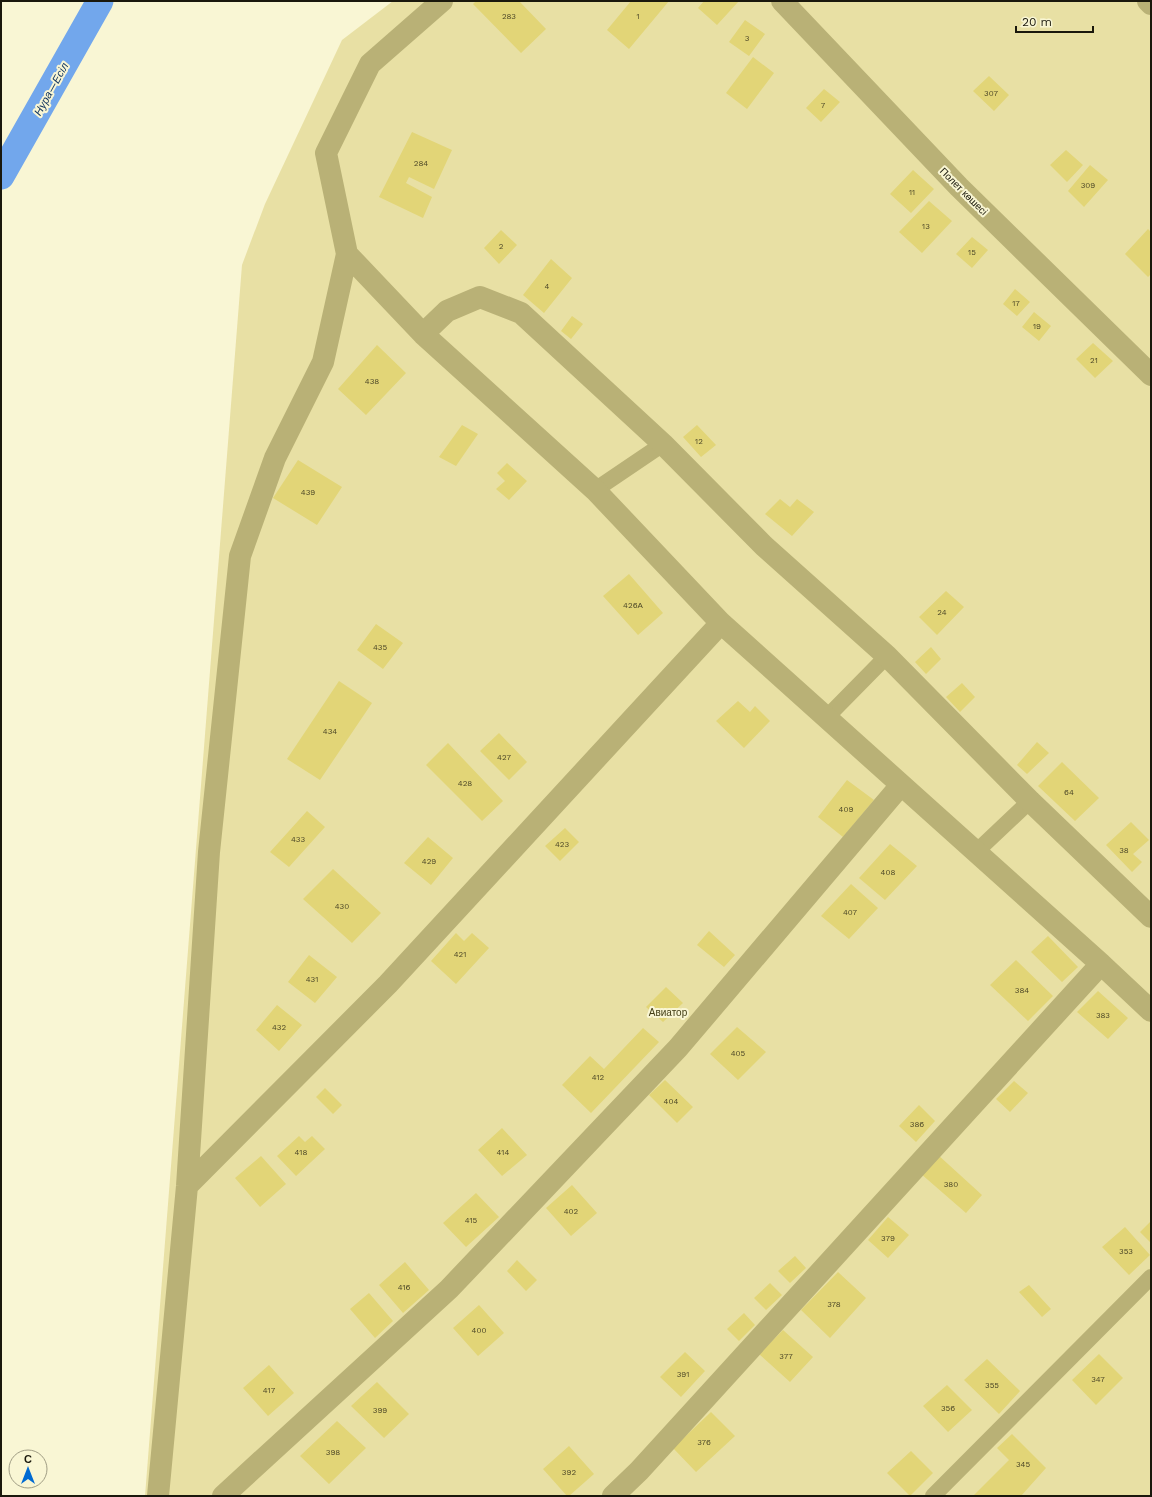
<svg xmlns="http://www.w3.org/2000/svg" width="1152" height="1497" font-family="'Work Sans',sans-serif">
<style>
.green{fill:#e8e0a4}
.lines{fill:none;stroke-linecap:round;stroke-linejoin:round}
.canal{stroke:#72a7ec;stroke-width:27}
.building{fill:#e2d577}
.lane{stroke:#b9b176;stroke-width:16}
.street{stroke:#b9b176;stroke-width:22}
.labels{text-anchor:middle;stroke-width:4;stroke-linejoin:round;paint-order:stroke}
.number-label{font-size:8px;fill:#4c4727}
.street-label{font-size:10px;fill:#1a180c;stroke:#f9f6d4}
.park-label{font-size:10px;fill:#423d15;stroke:#f9f6d4}
.water-label{font-size:11px;font-style:italic;fill:#0b2f5b;stroke:#f9f6d4}
</style>
<rect width="100%" height="100%" fill="#f9f6d4"/>
<path class="green" d="M 393,1 L 1151,1 L 1151,1496 L 145,1496 L 242,265 L 265,204 L 342,40 Z"/>
<g class="lines">
<path class="canal" d="M 1,176 L 100,1"/>
</g>
<path class="building" d="M 476,1 L 519,1 L 546,29 L 521,53 L 473,4 Z
M 631,1 L 669,1 L 629,49 L 607,30 Z
M 704,1 L 739,1 L 717,25 L 698,8 Z
M 745,20 L 765,34 L 749,56 L 729,42 Z
M 753,57 L 774,73 L 747,109 L 726,93 Z
M 989,76 L 1009,95 L 994,111 L 973,91 Z
M 824,89 L 840,102 L 821,122 L 806,108 Z
M 412,132 L 452,150 L 434,189 L 409,177 L 406,183 L 432,197 L 423,218 L 379,197 Z
M 1066,150 L 1083,165 L 1067,182 L 1050,165 Z
M 1090,165 L 1108,180 L 1084,207 L 1068,191 Z
M 913,170 L 934,189 L 911,213 L 890,194 Z
M 929,201 L 952,221 L 922,253 L 899,232 Z
M 1148,229 L 1151,232 L 1151,274 L 1148,277 L 1125,254 Z
M 501,230 L 517,245 L 499,264 L 484,248 Z
M 972,237 L 988,250 L 972,268 L 956,254 Z
M 551,259 L 572,278 L 544,313 L 523,295 Z
M 1015,289 L 1030,302 L 1017,316 L 1003,304 Z
M 1034,312 L 1051,326 L 1039,341 L 1022,327 Z
M 572,316 L 583,324 L 571,339 L 561,331 Z
M 1093,343 L 1113,361 L 1095,378 L 1076,359 Z
M 377,345 L 406,373 L 366,415 L 338,389 Z
M 462,425 L 478,434 L 456,466 L 439,457 Z
M 697,425 L 716,445 L 701,457 L 683,437 Z
M 298,460 L 342,487 L 317,525 L 273,498 Z
M 507,463 L 527,481 L 509,500 L 496,489 L 505,481 L 497,473 Z
M 780,499 L 790,507 L 797,499 L 814,512 L 792,536 L 765,514 Z
M 629,574 L 663,613 L 638,635 L 603,596 Z
M 946,591 L 964,607 L 937,635 L 919,617 Z
M 376,624 L 403,643 L 383,669 L 357,650 Z
M 931,647 L 941,659 L 926,674 L 915,662 Z
M 339,681 L 372,703 L 320,780 L 287,759 Z
M 962,683 L 975,697 L 960,712 L 946,697 Z
M 738,701 L 750,712 L 755,706 L 770,721 L 744,748 L 716,721 Z
M 499,733 L 527,762 L 509,780 L 480,751 Z
M 1037,742 L 1049,753 L 1027,774 L 1017,765 Z
M 448,743 L 503,801 L 482,821 L 426,765 Z
M 1062,762 L 1099,798 L 1075,821 L 1038,786 Z
M 847,780 L 874,800 L 843,837 L 818,817 Z
M 307,811 L 325,827 L 289,867 L 270,852 Z
M 1131,822 L 1149,840 L 1133,854 L 1142,862 L 1132,872 L 1106,845 Z
M 565,828 L 579,842 L 560,861 L 545,846 Z
M 428,837 L 453,858 L 431,885 L 404,863 Z
M 890,844 L 917,866 L 885,900 L 859,878 Z
M 333,869 L 381,913 L 352,943 L 303,899 Z
M 851,884 L 878,908 L 849,939 L 821,916 Z
M 709,931 L 735,955 L 724,967 L 697,945 Z
M 456,933 L 464,941 L 472,933 L 489,948 L 456,984 L 431,961 Z
M 1048,936 L 1078,967 L 1062,982 L 1031,952 Z
M 309,955 L 337,977 L 315,1003 L 288,982 Z
M 1016,960 L 1053,996 L 1028,1021 L 990,985 Z
M 666,987 L 683,1003 L 663,1022 L 646,1007 Z
M 1098,991 L 1128,1018 L 1108,1039 L 1077,1012 Z
M 277,1005 L 302,1025 L 279,1051 L 256,1030 Z
M 737,1027 L 766,1052 L 738,1080 L 710,1054 Z
M 643,1028 L 659,1042 L 591,1113 L 562,1085 L 590,1056 L 604,1069 Z
M 665,1080 L 693,1107 L 677,1123 L 649,1095 Z
M 1014,1081 L 1028,1093 L 1010,1112 L 996,1099 Z
M 325,1088 L 342,1105 L 333,1114 L 316,1097 Z
M 919,1105 L 935,1121 L 916,1142 L 899,1126 Z
M 502,1128 L 527,1155 L 502,1176 L 478,1150 Z
M 299,1136 L 305,1142 L 312,1136 L 325,1149 L 296,1176 L 277,1156 Z
M 937,1154 L 982,1195 L 966,1213 L 920,1173 Z
M 261,1156 L 286,1184 L 260,1207 L 235,1178 Z
M 572,1185 L 597,1213 L 571,1236 L 546,1208 Z
M 476,1193 L 499,1217 L 466,1247 L 443,1223 Z
M 888,1217 L 909,1235 L 888,1258 L 868,1240 Z
M 1151,1221 L 1151,1243 L 1140,1232 Z
M 1125,1227 L 1150,1255 L 1129,1275 L 1102,1247 Z
M 795,1256 L 806,1268 L 790,1283 L 778,1271 Z
M 517,1260 L 537,1280 L 526,1291 L 507,1271 Z
M 405,1262 L 429,1290 L 403,1313 L 379,1285 Z
M 838,1272 L 866,1298 L 830,1338 L 801,1310 Z
M 770,1283 L 782,1295 L 766,1310 L 754,1298 Z
M 1029,1285 L 1051,1309 L 1042,1317 L 1019,1292 Z
M 369,1293 L 393,1321 L 375,1338 L 350,1309 Z
M 479,1305 L 504,1333 L 478,1356 L 453,1328 Z
M 744,1313 L 755,1325 L 739,1341 L 727,1329 Z
M 783,1330 L 813,1357 L 790,1382 L 759,1354 Z
M 685,1352 L 705,1371 L 681,1397 L 660,1377 Z
M 1099,1354 L 1123,1378 L 1096,1405 L 1072,1380 Z
M 987,1359 L 1020,1391 L 999,1414 L 964,1380 Z
M 269,1365 L 294,1393 L 268,1416 L 243,1388 Z
M 377,1382 L 409,1414 L 384,1438 L 351,1406 Z
M 947,1385 L 972,1410 L 948,1432 L 923,1406 Z
M 711,1412 L 735,1436 L 696,1472 L 673,1448 Z
M 337,1421 L 366,1448 L 329,1484 L 300,1456 Z
M 1012,1434 L 1046,1468 L 1021,1496 L 973,1496 L 1009,1460 L 997,1448 Z
M 569,1446 L 594,1474 L 569,1496 L 567,1496 L 543,1469 Z
M 911,1451 L 933,1473 L 910,1496 L 887,1473 Z"/>
<g class="lines">
<path class="lane" d="M 595,490 L 663,444
M 826,718 L 887,656
M 976,852 L 1030,801
M 933,1496 L 1151,1277"/>
<path class="street" d="M 442,1 L 370,64 L 326,153 L 347,254 L 423,334 L 595,490 L 721,623 L 1101,964 L 1151,1011
M 782,1 L 959,187 L 1151,375
M 1148,1 L 1151,4
M 423,334 L 447,311 L 480,297 L 521,313 L 663,444 L 764,546 L 887,656 L 1030,801 L 1151,917
M 187,1186 L 388,984 L 721,623
M 158,1496 L 187,1186 L 209,852 L 240,556 L 275,458 L 323,362 L 347,254
M 223,1496 L 449,1289 L 678,1048 L 901,785
M 613,1496 L 639,1471 L 1101,964"/>
</g>
<g class="labels">
<g class="number-label">
<text x="509" y="19">283</text>
<text x="638" y="19">1</text>
<text x="747" y="41">3</text>
<text x="991" y="96">307</text>
<text x="823" y="108">7</text>
<text x="421" y="166">284</text>
<text x="1088" y="188">309</text>
<text x="912" y="195">11</text>
<text x="926" y="229">13</text>
<text x="501" y="249">2</text>
<text x="972" y="255">15</text>
<text x="547" y="289">4</text>
<text x="1016" y="306">17</text>
<text x="1037" y="329">19</text>
<text x="1094" y="363">21</text>
<text x="372" y="384">438</text>
<text x="699" y="444">12</text>
<text x="308" y="495">439</text>
<text x="633" y="608">426А</text>
<text x="942" y="615">24</text>
<text x="380" y="650">435</text>
<text x="330" y="734">434</text>
<text x="504" y="760">427</text>
<text x="465" y="786">428</text>
<text x="1069" y="795">64</text>
<text x="846" y="812">409</text>
<text x="298" y="842">433</text>
<text x="562" y="847">423</text>
<text x="1124" y="853">38</text>
<text x="429" y="864">429</text>
<text x="888" y="875">408</text>
<text x="342" y="909">430</text>
<text x="850" y="915">407</text>
<text x="460" y="957">421</text>
<text x="312" y="982">431</text>
<text x="1022" y="993">384</text>
<text x="1103" y="1018">383</text>
<text x="279" y="1030">432</text>
<text x="738" y="1056">405</text>
<text x="598" y="1080">412</text>
<text x="671" y="1104">404</text>
<text x="917" y="1127">386</text>
<text x="301" y="1155">418</text>
<text x="503" y="1155">414</text>
<text x="951" y="1187">380</text>
<text x="571" y="1214">402</text>
<text x="471" y="1223">415</text>
<text x="888" y="1241">379</text>
<text x="1126" y="1254">353</text>
<text x="404" y="1290">416</text>
<text x="834" y="1307">378</text>
<text x="479" y="1333">400</text>
<text x="786" y="1359">377</text>
<text x="683" y="1377">391</text>
<text x="1098" y="1382">347</text>
<text x="992" y="1388">355</text>
<text x="269" y="1393">417</text>
<text x="948" y="1411">356</text>
<text x="380" y="1413">399</text>
<text x="704" y="1445">376</text>
<text x="333" y="1455">398</text>
<text x="1023" y="1467">345</text>
<text x="569" y="1475">392</text>
</g>
<g class="street-label">
<text transform="translate(964 191) rotate(45)" y="4">Полет көшесі</text>
</g>
<g class="park-label">
<text x="668" y="1016">Авиатор</text>
</g>
<g class="water-label">
<text transform="translate(51 89) rotate(-61)" y="4">Нура—Есіл</text>
</g>
</g>
<rect width="1152" height="1497" fill="none" stroke="#1a180c" stroke-width="4"/>
<g transform="translate(28 1469)"><circle r="19" fill="#f9f6d4" stroke="#a09d84"/>
<path d="M0-3L7 15L0 10L-7 15Z" fill="#006ad2"/>
<text y="-6" font-size="11" font-weight="bold" text-anchor="middle" fill="#1a180c">С</text>
</g>
<path d="M1016 26v6h77v-6" fill="none" stroke="#1a180c" stroke-width="2"/>
<text x="1022" y="26" font-size="12" fill="#1a180c" stroke="#f9f6d4" stroke-width="3" paint-order="stroke">20 m</text>
</svg>
